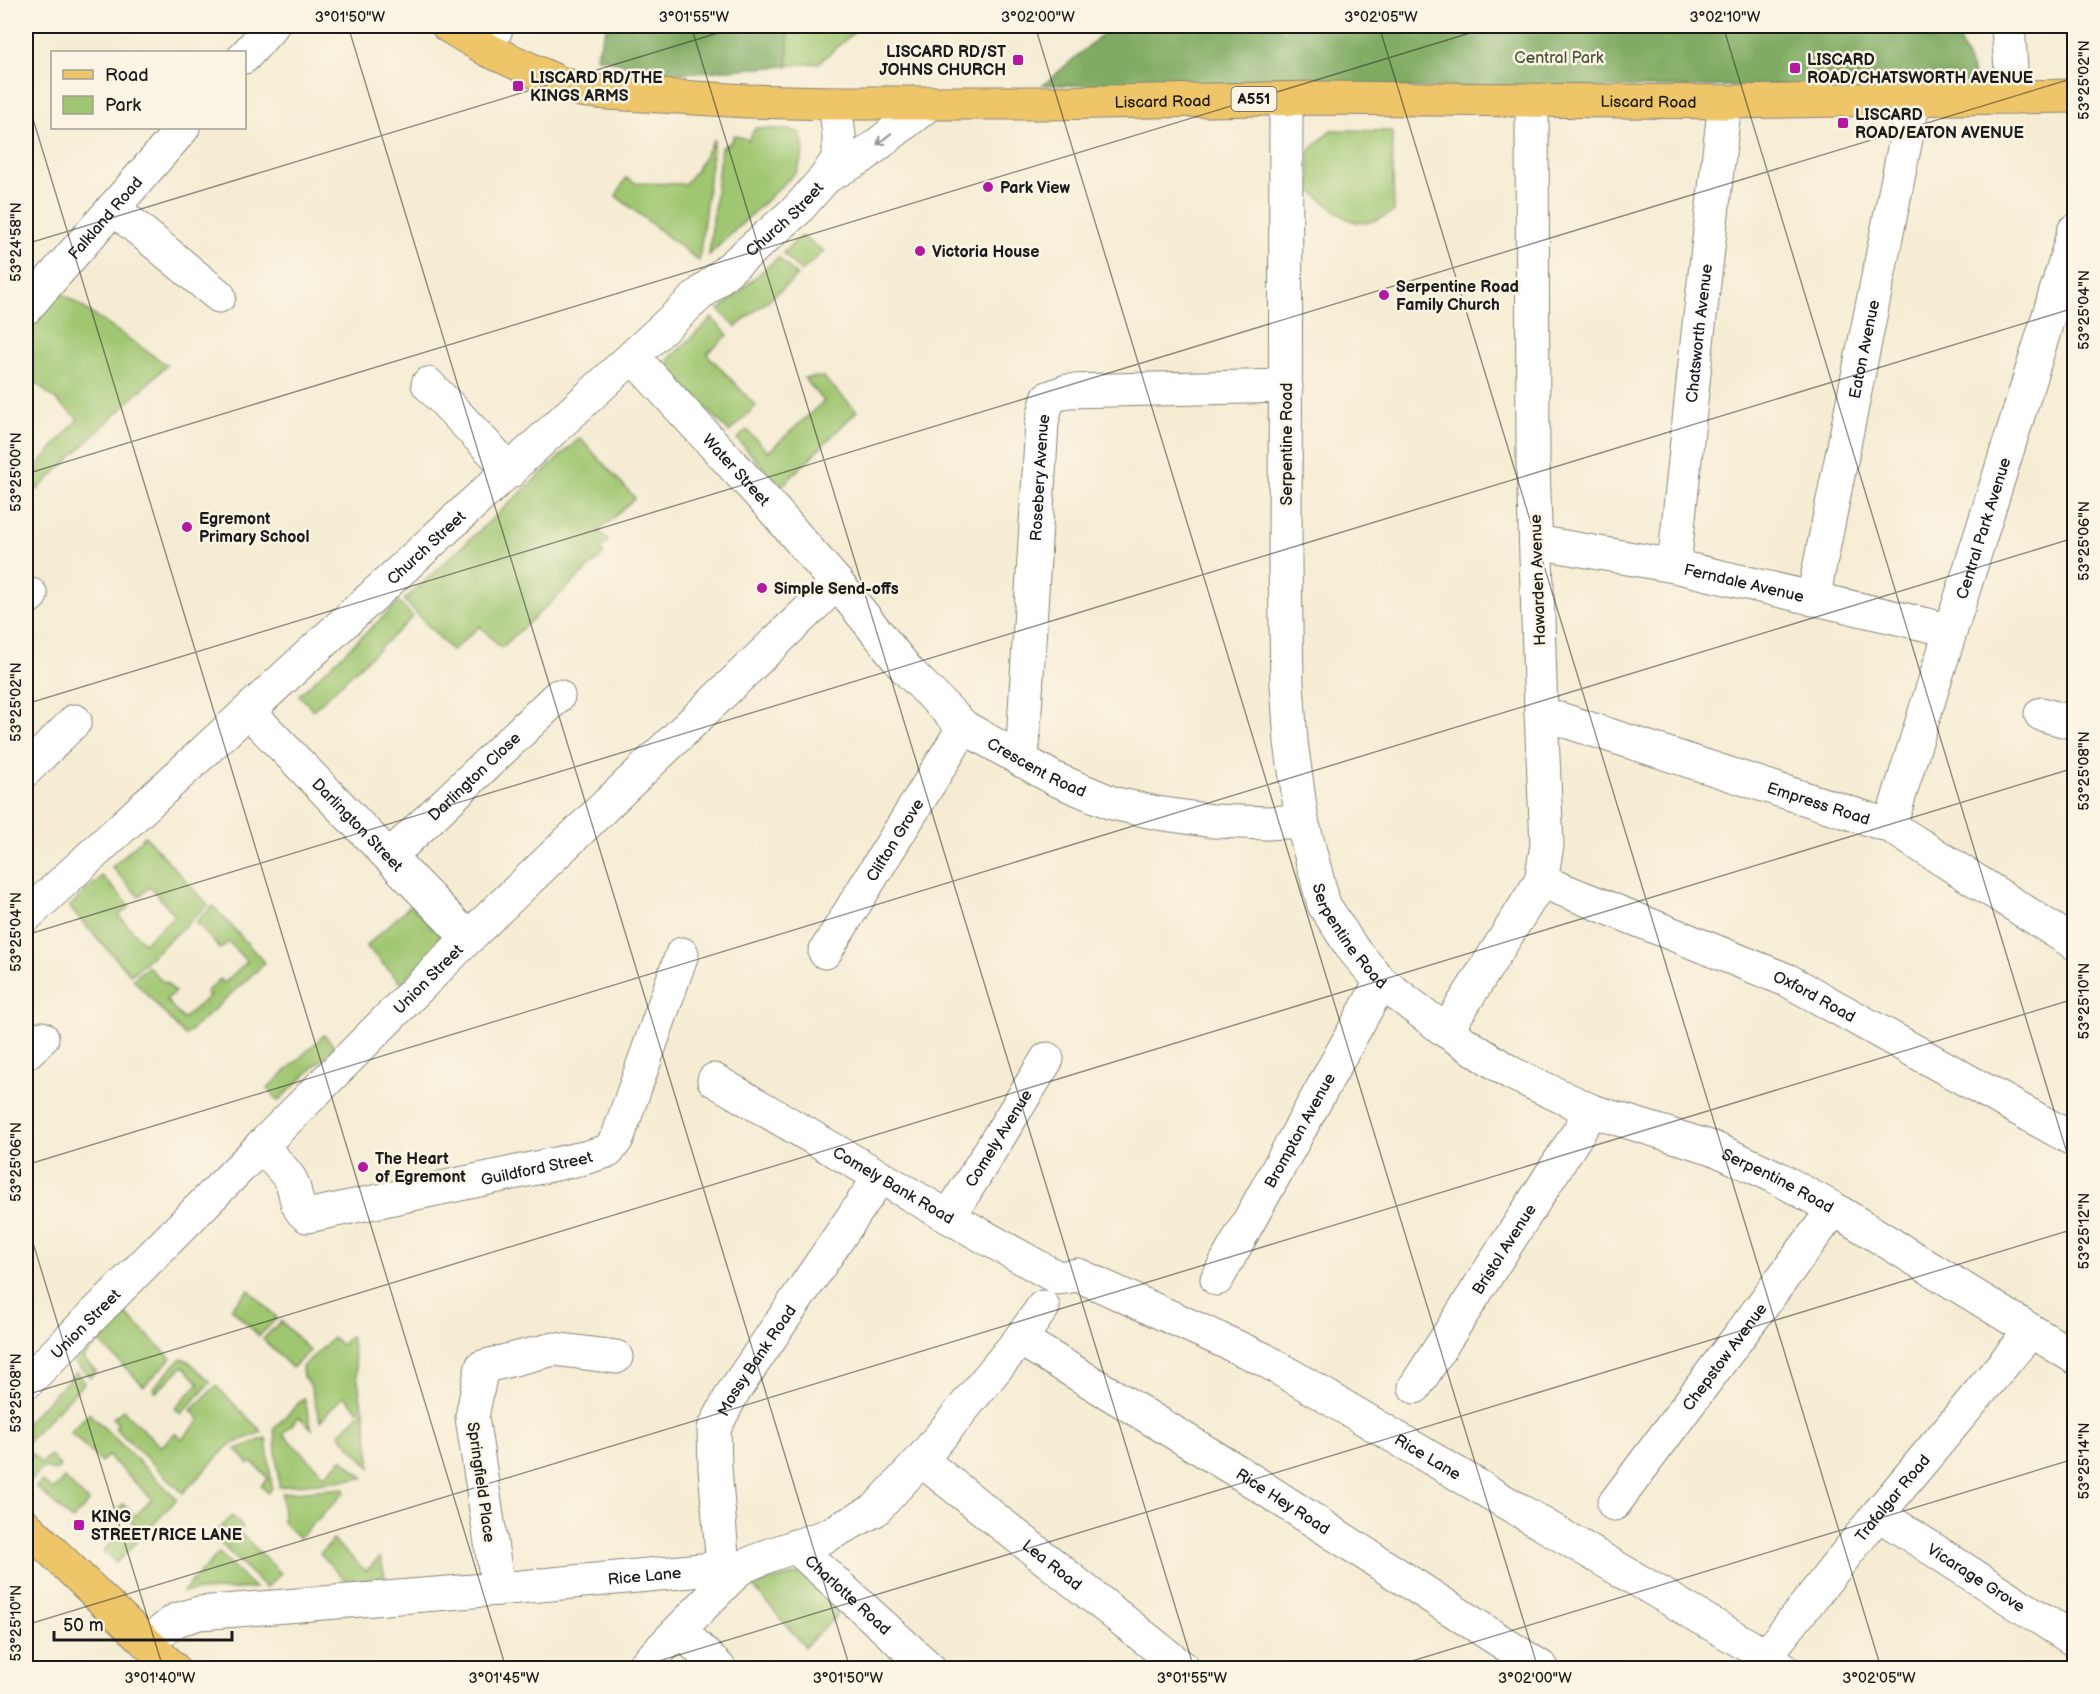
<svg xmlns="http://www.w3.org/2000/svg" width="2100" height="1694" font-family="'Balsamiq Sans',sans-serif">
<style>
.green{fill:#9fc670;stroke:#5e7146;stroke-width:1.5}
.forest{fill:#7fab62;stroke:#4e643f;stroke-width:1.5}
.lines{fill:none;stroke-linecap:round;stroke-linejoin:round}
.minor-casing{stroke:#888478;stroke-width:35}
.major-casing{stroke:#888478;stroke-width:35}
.minor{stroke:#fff;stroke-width:33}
.major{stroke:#eec569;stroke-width:33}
.oneway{stroke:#999}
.ticks{fill:none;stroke:#1c1c1c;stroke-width:1.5;stroke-opacity:0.45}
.poi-dot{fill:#b5179e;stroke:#fcf5e5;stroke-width:2}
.labels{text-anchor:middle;stroke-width:5;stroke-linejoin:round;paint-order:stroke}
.shield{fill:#fcf5e5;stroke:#5f5d58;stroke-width:1.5}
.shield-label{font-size:15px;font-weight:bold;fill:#1c1c1c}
.poi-label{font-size:16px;font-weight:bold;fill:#1c1c1c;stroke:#fcf5e5;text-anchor:start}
.park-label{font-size:16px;fill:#4a5839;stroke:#fcf5e5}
.street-label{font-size:16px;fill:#1c1c1c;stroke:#fcf5e5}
.neatline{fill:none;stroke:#1c1c1c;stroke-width:2}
.ticks-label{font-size:15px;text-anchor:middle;fill:#1c1c1c}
</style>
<rect width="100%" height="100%" fill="#fcf5e5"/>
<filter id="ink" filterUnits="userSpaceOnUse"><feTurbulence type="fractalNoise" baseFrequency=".0167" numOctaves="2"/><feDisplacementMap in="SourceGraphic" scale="12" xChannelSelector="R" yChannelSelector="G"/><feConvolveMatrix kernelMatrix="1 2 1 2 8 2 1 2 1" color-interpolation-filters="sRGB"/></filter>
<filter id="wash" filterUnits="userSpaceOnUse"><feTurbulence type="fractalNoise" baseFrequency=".008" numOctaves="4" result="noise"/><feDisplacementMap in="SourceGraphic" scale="24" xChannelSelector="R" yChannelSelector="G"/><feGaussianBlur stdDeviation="1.35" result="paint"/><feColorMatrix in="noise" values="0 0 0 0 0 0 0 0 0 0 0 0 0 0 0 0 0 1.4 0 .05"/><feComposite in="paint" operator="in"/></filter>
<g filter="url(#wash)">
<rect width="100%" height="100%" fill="#f5ecd3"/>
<path class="green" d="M 607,26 L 861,26 L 819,63 L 666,74 L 596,57 Z
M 755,128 L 783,129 L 799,132 C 807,148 803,157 796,172 L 709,255 L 721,148 L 731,142 L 734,135 L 749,140 Z
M 1331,130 L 1392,131 L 1394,211 C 1355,237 1342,215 1311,191 L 1307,153 Z
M 714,139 L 699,261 L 616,196 L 626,178 L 636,183 L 685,184 L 697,169 Z
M 801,236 L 824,251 L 801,272 L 783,253 Z
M 778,257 L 797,276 C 777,295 756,309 736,327 L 719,310 Z
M 59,291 L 167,365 L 37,490 L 26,479 L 78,419 L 35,382 L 28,326 Z
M 712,318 L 728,335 L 707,354 L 756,406 L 729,432 L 670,369 L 668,360 Z
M 823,377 L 857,411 L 781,487 L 737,439 L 747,430 L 768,452 L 824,401 L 804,378 Z
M 580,438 L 635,498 L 599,531 L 609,541 L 600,549 L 604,554 L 501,648 L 480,626 L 452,651 L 404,600 Z
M 399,602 L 413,617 L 313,710 L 299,695 Z
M 145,836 L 208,905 L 131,975 L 69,907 L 102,876 L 130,906 L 119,916 L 144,943 L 175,915 L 150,887 L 139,897 L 112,867 Z
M 411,905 L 439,933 L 439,945 L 401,983 L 366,946 Z
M 213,906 L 265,963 L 185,1036 L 133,979 L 148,966 L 164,983 L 166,982 L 175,992 L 166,1000 L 183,1019 L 209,996 L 206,992 L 220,979 L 224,983 L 247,962 L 229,942 L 220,949 L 196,922 Z
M 324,1035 L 335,1047 L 278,1101 L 267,1089 Z
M 249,1290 L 277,1318 L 259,1336 L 231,1308 Z
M 122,1310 L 171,1358 L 144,1386 L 99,1342 L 83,1358 L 96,1371 L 90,1377 L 73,1361 Z
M 281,1321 L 310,1351 L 292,1368 L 263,1339 Z
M 351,1336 L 362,1407 L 358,1410 L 344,1396 L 320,1421 L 310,1384 L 303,1377 L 302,1367 L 333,1338 L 341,1345 Z
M 180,1359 L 187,1360 L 211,1382 L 181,1414 L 175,1408 L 199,1383 L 183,1366 L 156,1392 L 153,1388 Z
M 76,1372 L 85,1382 L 26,1443 L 26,1423 Z
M 216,1386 L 262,1432 L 229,1445 L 183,1493 L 115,1428 L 118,1424 L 113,1418 L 123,1410 L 161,1447 L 175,1433 L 182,1439 L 200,1420 L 191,1410 Z
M 304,1398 L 312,1429 L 299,1417 L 283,1434 L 325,1476 L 342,1459 L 364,1478 L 279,1487 L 274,1428 Z
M 364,1409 L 371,1468 L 339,1434 Z
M 89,1413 L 177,1499 L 144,1534 L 118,1509 L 123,1504 L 135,1516 L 152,1499 L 108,1456 L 101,1462 L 70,1432 Z
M 266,1438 L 272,1488 L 268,1493 L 261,1486 L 268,1478 L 252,1462 L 249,1464 L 236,1449 Z
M 26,1448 L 41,1463 L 50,1455 L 60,1466 L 55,1471 L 45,1467 L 28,1483 L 26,1480 Z
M 64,1478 L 89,1502 L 72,1520 L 36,1487 L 42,1481 L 53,1490 Z
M 343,1488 L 345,1492 L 299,1538 L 283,1522 L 282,1493 Z
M 232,1516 L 243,1527 L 239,1532 L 281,1573 L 266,1588 L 213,1536 Z
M 127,1528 L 139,1540 L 116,1563 L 103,1551 Z
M 333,1540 L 366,1571 L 380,1557 L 385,1576 L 348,1583 L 320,1554 Z
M 219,1553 L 255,1588 L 182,1592 Z
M 803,1573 L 841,1611 L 805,1647 L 752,1585 Z"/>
<path class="forest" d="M 607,26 L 788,26 L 788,66 L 666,74 L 596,57 Z
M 1112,26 L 1953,26 L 1977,82 L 1686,87 L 1371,88 L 1043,85 Z"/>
</g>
<g filter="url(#ink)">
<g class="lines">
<g class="minor-casing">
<g id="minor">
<path d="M 2008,26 L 2013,97"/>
<path d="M 488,50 L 497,26"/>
<path d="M 244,57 L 272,26"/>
<path id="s1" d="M 1286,99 L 1285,563 L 1287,684 L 1291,742 L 1302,821 L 1324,905 L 1352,948 L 1381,982 L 1446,1031 L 1511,1073 L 1592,1111 L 1713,1148 L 1776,1177 L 1834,1209 L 2074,1357"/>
<path d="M 826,177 L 862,157 L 930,103"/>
<path d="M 113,208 L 219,296"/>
<path id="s2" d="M 26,308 L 183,128"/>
<path id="s3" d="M 633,357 L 772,508 L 837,583 L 908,671 L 964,727 L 1055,779 L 1112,803 L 1157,813 L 1213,821 L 1267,823 L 1302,821"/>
<path d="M 428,384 L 511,471"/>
<path id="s4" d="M 1536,542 L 1674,566 L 1949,630"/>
<path id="s5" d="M 1674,566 L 1698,334 L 1725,102"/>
<path d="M 26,599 L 31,595"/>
<path id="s6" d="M 1813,599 L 1914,99"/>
<path id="s7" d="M 248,711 L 468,938"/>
<path id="s8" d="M 1541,713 L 1890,826 L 2074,943"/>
<path d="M 2041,714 L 2074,723"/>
<path id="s9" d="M 1022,761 L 1042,423 L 1048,398 L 1067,391 L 1286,386"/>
<path d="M 26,770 L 75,721"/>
<path id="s10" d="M 1890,826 C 1950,627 2016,430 2074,231"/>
<path id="s11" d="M 390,856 L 558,696"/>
<path id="s12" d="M 1541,881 L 1789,981 L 2074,1140"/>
<path id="s13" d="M 26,916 L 699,295 L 797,210 L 826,177 L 839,157 L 839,136 L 835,103"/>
<path id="s14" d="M 825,952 L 964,727"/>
<path d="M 1446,1031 L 1541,881 L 1547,845 L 1541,713 L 1533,463 L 1532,102"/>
<path d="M 26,1053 L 42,1038"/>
<path id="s15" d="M 714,1080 L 949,1217 L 1058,1278 L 1078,1275 L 1263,1359 L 1766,1656 L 1783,1668"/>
<path id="s16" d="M 261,1146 C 270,1156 282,1167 290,1179 C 298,1192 293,1206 307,1216 L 584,1158 L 608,1151 L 617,1139 L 682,954"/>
<path id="s17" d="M 949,1217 L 1047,1059"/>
<path id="s18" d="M 1217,1279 L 1381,982"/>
<path id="s19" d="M 1020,1339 L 1237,1471 L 1542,1668"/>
<path id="s20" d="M 26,1383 L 468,938 L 837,583"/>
<path id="s21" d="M 1415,1387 L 1592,1111"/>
<path id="s22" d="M 921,1460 L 1183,1668"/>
<path id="s23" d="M 1614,1504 L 1834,1209"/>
<path id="s24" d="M 1878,1514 L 2074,1640"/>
<path id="s25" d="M 795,1546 L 929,1668"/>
<path id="s26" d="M 723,1568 L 715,1468 L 714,1429 L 732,1394 L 880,1177"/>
<path d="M 498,1589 L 472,1417 L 482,1367 L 554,1349 L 616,1357"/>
<path d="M 680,1630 L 719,1668"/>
<path id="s27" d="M 147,1643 L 176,1620 L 199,1613 L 498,1589 L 723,1568 L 740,1568 L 770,1555 L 826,1536 L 875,1510 L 921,1460 L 1020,1339 L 1043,1307"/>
<path d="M 642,1668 L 740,1568"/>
<path id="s28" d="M 1756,1668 L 1878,1514 L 2031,1331"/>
</g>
</g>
<g class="major-casing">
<g id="major">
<path id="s29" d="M 448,26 L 488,50 L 558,82 L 580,90 L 608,93 L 747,101 L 835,103 L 1046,103 L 1317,98 L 1725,102 L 2074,96"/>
<path d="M 26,1526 L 173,1668"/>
</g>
</g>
<use href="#minor" class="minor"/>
<use href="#major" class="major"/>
</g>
<defs><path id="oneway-shaft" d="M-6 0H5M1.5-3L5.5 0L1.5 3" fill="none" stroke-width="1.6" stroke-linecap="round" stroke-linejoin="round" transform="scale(1.5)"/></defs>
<use class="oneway" href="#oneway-shaft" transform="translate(884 139) rotate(141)"/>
</g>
<path class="ticks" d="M 348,26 L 850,1668M 691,26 L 1194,1668M 1035,26 L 1538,1668M 1379,26 L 1881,1668M 1723,26 L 2074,1176M 2066,26 L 2074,52M 26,96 L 506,1668M 26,244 L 741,26M 26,474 L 1493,26M 26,704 L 2074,78M 26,935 L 2074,308M 26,1165 L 2074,538M 26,1220 L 163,1668M 26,1395 L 2074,768M 26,1625 L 2074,999M 636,1668 L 2074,1229M 1389,1668 L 2074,1459"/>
<g class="poi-dot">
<rect x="1012" y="54" width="12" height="12" rx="3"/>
<rect x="1789" y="62" width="12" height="12" rx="3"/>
<rect x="512" y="80" width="12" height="12" rx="3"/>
<rect x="1837" y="117" width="12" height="12" rx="3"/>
<circle cx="988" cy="187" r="6"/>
<circle cx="920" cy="251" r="6"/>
<circle cx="1384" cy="295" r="6"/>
<circle cx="187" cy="527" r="6"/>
<circle cx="762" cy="588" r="6"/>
<circle cx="363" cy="1167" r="6"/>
<rect x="73" y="1519" width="12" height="12" rx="3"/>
</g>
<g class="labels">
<rect class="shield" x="1231.5" y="87" width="45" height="24" rx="4.5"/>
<g class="shield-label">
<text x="1254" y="104">A551</text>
</g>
<g class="poi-label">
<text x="1006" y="57" text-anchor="end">LISCARD RD/ST<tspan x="1006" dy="18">JOHNS CHURCH</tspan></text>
<text x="1807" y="65">LISCARD<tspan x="1807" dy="18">ROAD/CHATSWORTH AVENUE</tspan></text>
<text x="530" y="83">LISCARD RD/THE<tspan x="530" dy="18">KINGS ARMS</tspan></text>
<text x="1855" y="120">LISCARD<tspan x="1855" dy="18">ROAD/EATON AVENUE</tspan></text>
<text x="1000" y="193">Park View</text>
<text x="932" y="257">Victoria House</text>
<text x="1396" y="292">Serpentine Road<tspan x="1396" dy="18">Family Church</tspan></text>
<text x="199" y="524">Egremont<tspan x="199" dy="18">Primary School</tspan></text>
<text x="774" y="594">Simple Send-offs</text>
<text x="375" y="1164">The Heart<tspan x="375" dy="18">of Egremont</tspan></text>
<text x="91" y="1522">KING<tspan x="91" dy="18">STREET/RICE LANE</tspan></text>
</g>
<g class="park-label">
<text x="1559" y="63">Central Park</text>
</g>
<g class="street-label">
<text dy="6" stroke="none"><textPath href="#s29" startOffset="730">Liscard Road</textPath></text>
<text dy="6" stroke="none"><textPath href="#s29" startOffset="1216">Liscard Road</textPath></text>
<text dy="6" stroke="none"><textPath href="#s2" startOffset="120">Falkland Road</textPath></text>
<text dy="6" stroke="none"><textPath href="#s13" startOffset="1030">Church Street</textPath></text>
<text dy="6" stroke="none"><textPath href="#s5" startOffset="234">Chatsworth Avenue</textPath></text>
<text dy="6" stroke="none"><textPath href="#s6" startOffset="255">Eaton Avenue</textPath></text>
<text transform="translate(1286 444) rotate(-90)" y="6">Serpentine Road</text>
<text dy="6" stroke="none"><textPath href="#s3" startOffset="153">Water Street</textPath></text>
<text dy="6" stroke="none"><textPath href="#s9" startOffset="284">Rosebery Avenue</textPath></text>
<text dy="6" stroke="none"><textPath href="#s10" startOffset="312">Central Park Avenue</textPath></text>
<text dy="6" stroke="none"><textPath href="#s13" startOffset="544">Church Street</textPath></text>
<text transform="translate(1537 580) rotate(-92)" y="6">Hawarden Avenue</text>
<text dy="6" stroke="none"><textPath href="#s4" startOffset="212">Ferndale Avenue</textPath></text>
<text dy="6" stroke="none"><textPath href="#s3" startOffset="580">Crescent Road</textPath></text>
<text dy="6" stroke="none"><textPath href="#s11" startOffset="116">Darlington Close</textPath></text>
<text dy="6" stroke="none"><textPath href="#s8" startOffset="292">Empress Road</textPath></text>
<text dy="6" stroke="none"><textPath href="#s7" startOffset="158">Darlington Street</textPath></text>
<text dy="6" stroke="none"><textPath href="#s14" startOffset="132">Clifton Grove</textPath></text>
<text dy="6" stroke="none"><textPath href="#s1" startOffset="849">Serpentine Road</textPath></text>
<text dy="6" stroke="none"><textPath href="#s20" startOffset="570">Union Street</textPath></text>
<text dy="6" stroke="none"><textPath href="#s12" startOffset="297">Oxford Road</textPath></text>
<text dy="6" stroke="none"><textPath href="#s18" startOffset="170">Brompton Avenue</textPath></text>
<text dy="6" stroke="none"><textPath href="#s17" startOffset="93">Comely Avenue</textPath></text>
<text dy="6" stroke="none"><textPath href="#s16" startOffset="320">Guildford Street</textPath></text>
<text dy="6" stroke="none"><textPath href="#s1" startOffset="1353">Serpentine Road</textPath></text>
<text dy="6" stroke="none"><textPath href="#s15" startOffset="208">Comely Bank Road</textPath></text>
<text dy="6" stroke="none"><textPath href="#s21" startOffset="164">Bristol Avenue</textPath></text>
<text dy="6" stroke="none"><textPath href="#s20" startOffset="84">Union Street</textPath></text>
<text dy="6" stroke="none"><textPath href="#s23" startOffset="184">Chepstow Avenue</textPath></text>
<text dy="6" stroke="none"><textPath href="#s26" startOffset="220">Mossy Bank Road</textPath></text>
<text dy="6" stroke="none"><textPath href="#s15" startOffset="812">Rice Lane</textPath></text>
<text transform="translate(482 1482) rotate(82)" y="6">Springfield Place</text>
<text dy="6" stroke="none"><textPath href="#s28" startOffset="218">Trafalgar Road</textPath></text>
<text dy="6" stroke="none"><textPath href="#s19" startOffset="309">Rice Hey Road</textPath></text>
<text dy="6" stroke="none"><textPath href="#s22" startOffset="168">Lea Road</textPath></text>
<text dy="6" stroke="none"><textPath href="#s27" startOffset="508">Rice Lane</textPath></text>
<text dy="6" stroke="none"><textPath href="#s24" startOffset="117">Vicarage Grove</textPath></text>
<text dy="6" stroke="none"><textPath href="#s25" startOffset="72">Charlotte Road</textPath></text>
</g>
</g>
<rect width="2100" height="1694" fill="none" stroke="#fcf5e5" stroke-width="66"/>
<rect x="51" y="51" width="195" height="78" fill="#fcf5e5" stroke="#a29e95" stroke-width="1.5"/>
<rect x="63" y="70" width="30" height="9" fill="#eec569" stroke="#a29e95" stroke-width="1.5"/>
<text x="105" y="81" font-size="18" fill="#1c1c1c">Road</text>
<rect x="63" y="96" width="30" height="18" fill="#9fc670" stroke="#a29e95" stroke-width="1.5"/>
<text x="105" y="111" font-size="18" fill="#1c1c1c">Park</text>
<path d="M54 1631v9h178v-9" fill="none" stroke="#1c1c1c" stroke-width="3"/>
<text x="63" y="1631" font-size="18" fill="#1c1c1c" stroke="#fcf5e5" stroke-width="4.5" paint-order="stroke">50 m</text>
<rect x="33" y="33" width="2034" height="1628" class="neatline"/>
<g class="ticks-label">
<text x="350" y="22">3°01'50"W</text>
<text x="694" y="22">3°01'55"W</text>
<text x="1038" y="22">3°02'00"W</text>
<text x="1381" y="22">3°02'05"W</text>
<text x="1725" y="22">3°02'10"W</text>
<text transform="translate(2084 80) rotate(-90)" y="5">53°25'02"N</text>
<text transform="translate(16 242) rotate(-90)" y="5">53°24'58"N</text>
<text transform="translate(2084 310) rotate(-90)" y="5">53°25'04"N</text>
<text transform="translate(16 472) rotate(-90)" y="5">53°25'00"N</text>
<text transform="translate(2084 541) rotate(-90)" y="5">53°25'06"N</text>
<text transform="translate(16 702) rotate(-90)" y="5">53°25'02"N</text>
<text transform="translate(2084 771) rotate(-90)" y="5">53°25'08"N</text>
<text transform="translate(16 932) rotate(-90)" y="5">53°25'04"N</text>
<text transform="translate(2084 1001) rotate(-90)" y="5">53°25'10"N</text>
<text transform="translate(16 1162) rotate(-90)" y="5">53°25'06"N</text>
<text transform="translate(2084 1231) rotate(-90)" y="5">53°25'12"N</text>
<text transform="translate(16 1393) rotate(-90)" y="5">53°25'08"N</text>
<text transform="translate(2084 1461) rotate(-90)" y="5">53°25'14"N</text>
<text transform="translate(16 1623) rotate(-90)" y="5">53°25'10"N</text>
<text x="160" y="1683">3°01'40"W</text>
<text x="504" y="1683">3°01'45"W</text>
<text x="848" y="1683">3°01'50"W</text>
<text x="1192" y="1683">3°01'55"W</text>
<text x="1535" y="1683">3°02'00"W</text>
<text x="1879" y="1683">3°02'05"W</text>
</g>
</svg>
